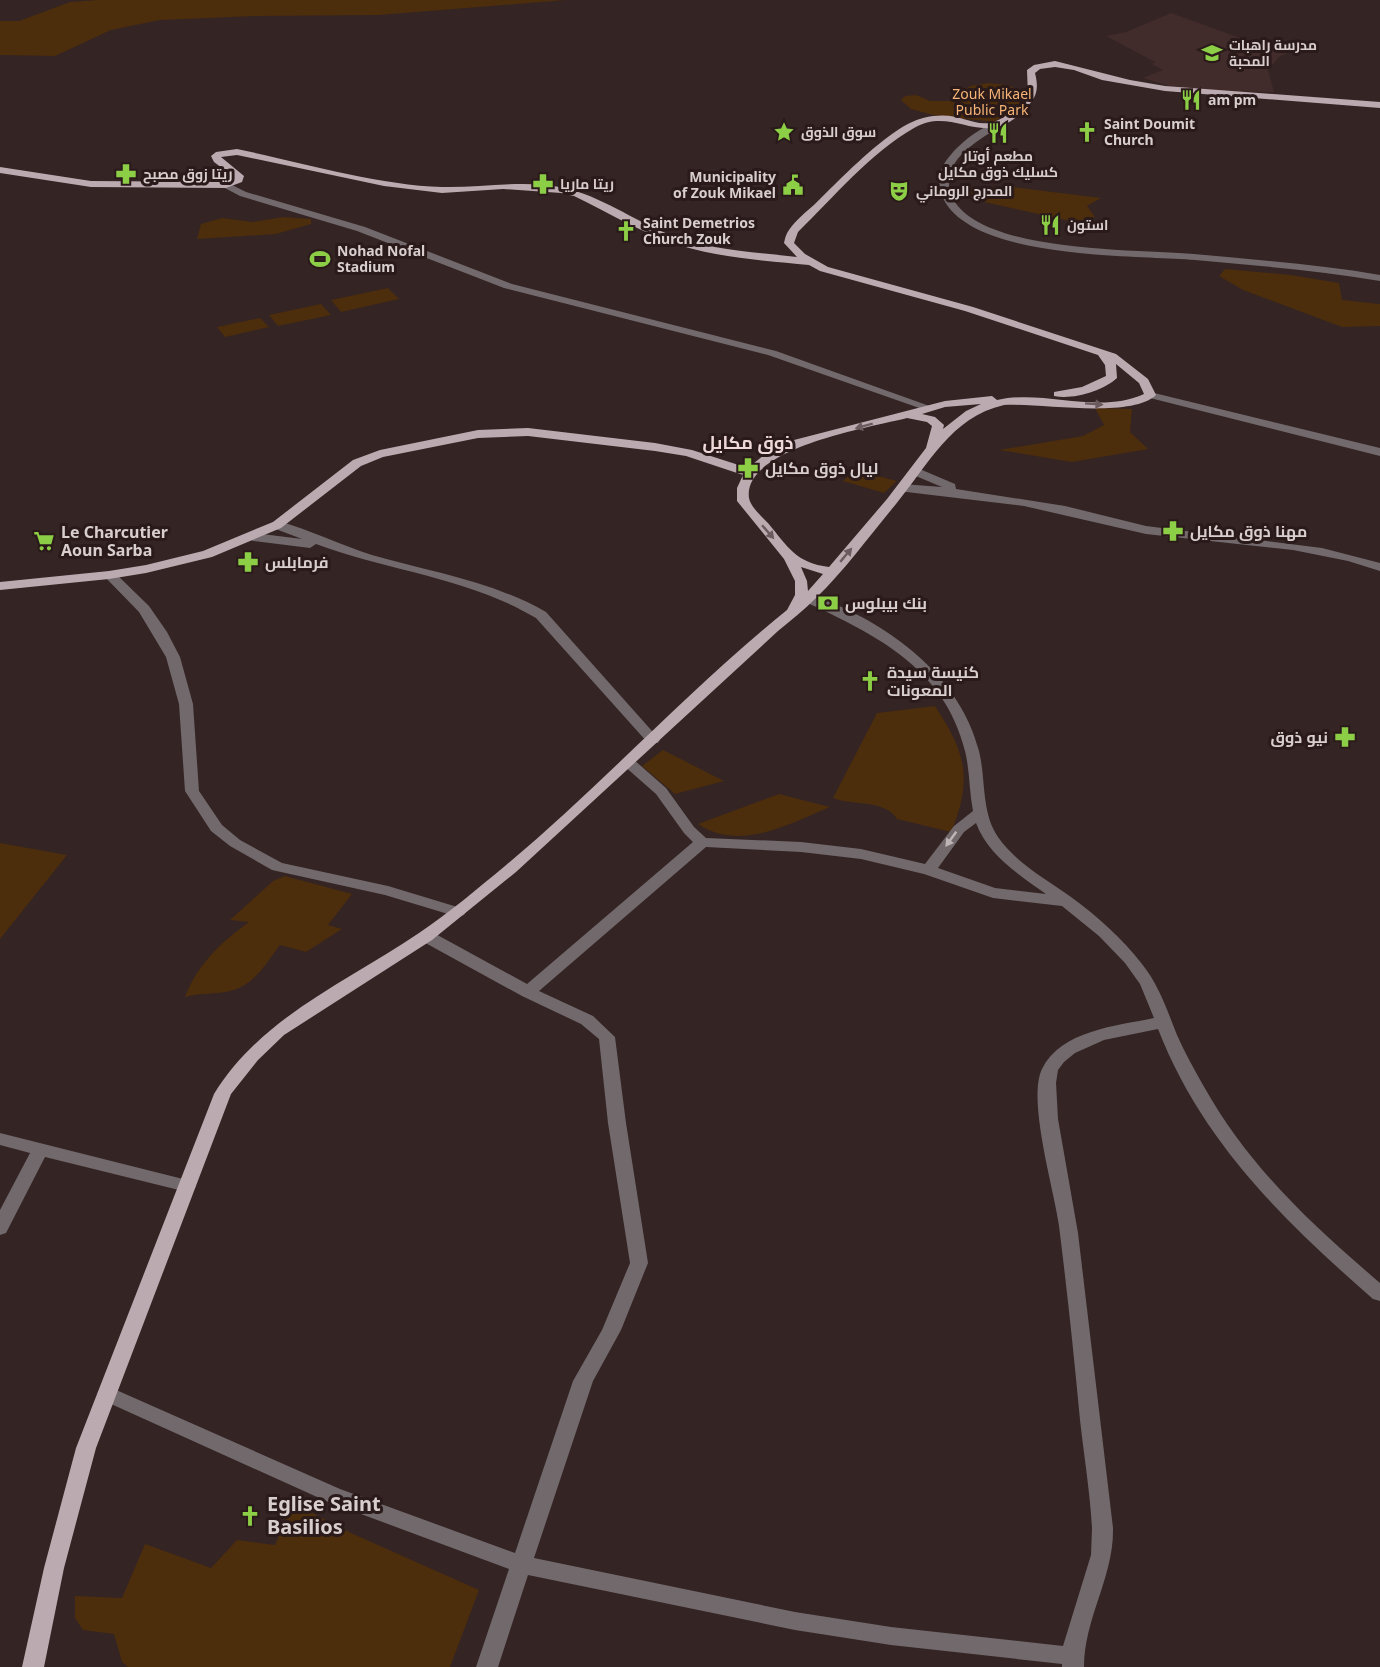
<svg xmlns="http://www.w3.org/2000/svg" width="1380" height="1667" font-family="'Noto Sans',Cairo,sans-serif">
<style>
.built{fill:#422b2b}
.green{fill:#4c2d0c}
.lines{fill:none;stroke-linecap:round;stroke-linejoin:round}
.minor{fill:#72696c;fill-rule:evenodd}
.major{fill:#bbaab0;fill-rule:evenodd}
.oneway{fill:#6b5b5e}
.oneway2{fill:#bfb5b6}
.labels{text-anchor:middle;stroke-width:6;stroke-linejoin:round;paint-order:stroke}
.far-poi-label{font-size:14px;font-weight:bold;fill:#d9cece;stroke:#2a1a1a;text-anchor:start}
.far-park-label{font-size:14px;fill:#f6b576;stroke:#2a1a1a}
.poi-label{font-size:16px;font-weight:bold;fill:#d9cece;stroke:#2a1a1a;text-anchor:start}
.far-district-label{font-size:18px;font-weight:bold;fill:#efd8d8;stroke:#2a1a1a}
.near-poi-label{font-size:20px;font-weight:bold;fill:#d9cece;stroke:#2a1a1a;text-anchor:start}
</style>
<rect width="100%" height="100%" fill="#342424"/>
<path class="built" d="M 1171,13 L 1251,42 L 1298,48 L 1279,57 L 1268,70 L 1274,92 L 1194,91 L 1172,87 L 1143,78 L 1163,70 L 1152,64 L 1155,62 L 1106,36 L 1126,32 Z"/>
<path class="green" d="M 98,0 L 566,0 L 379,15 L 257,16 L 160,20 L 111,30 L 55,56 L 0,55 L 0,21 L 19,21 L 70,2 Z
M 988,83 L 1008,85 L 1023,93 L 1024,97 L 1013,111 L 994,122 L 933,115 L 911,109 L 901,100 L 905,96 L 916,95 L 930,101 L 949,101 L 970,86 Z
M 957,187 L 1012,187 L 1101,198 L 1087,206 L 1095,217 L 1079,223 L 975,200 Z
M 284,217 L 311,219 L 311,224 L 276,234 L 197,239 L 201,224 L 222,218 L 253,222 Z
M 1225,269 L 1291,275 L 1339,283 L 1342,300 L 1380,304 L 1380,326 L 1342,327 L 1243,290 L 1219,276 Z
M 388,288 L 399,299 L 341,312 L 331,300 Z
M 321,304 L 331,315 L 278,326 L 269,315 Z
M 260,318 L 269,327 L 225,337 L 217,327 Z
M 1095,408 L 1132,409 L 1130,432 L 1148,449 L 1072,462 L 999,450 L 1083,436 L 1104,425 Z
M 855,470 L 897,481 L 884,493 L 843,481 Z
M 935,706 C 966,753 973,779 951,832 L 897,819 C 885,799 853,806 833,798 L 877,713 Z
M 663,750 L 724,781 L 675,794 L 642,766 Z
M 779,794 L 830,807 C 789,824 740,852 698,824 Z
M 0,843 L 67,855 L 0,939 Z
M 285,876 L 352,894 L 328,925 L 342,929 L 306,952 L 280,945 C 261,970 252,990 218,993 C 206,994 196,994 185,997 C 197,965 221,942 249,922 L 230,920 L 273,881 Z
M 293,1503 L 351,1533 L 479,1590 L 450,1667 L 128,1667 L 122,1662 L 114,1634 L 83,1630 L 75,1618 L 75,1596 L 122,1598 L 145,1544 L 211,1568 L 237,1540 L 275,1545 Z"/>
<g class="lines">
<path class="minor" d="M 993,124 L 996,125 L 996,129 C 974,143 940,163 951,194 C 973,254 1140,249 1194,254 C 1256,260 1319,264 1380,275 L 1380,281 C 1319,270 1257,266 1195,260 C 1135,255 972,260 943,198 C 938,187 938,175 944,164 C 954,148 975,130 993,124 Z
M 226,182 L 246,192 L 365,227 L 512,284 L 776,351 L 935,408 L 933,410 L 925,410 L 768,355 L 504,288 L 357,231 L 240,196 L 223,187 L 223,183 Z
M 1150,392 L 1380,448 L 1380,456 L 1146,397 L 1146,393 Z
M 915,467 L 955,484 L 956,489 L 1065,506 L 1146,526 L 1322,548 L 1380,563 L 1380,571 L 1348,561 L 1293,550 L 1146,534 L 1024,506 L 898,491 L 898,485 L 902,484 L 942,487 L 911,474 L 909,471 Z
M 277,521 C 309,529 340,545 372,555 C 431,572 492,581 546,612 L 660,740 L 658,743 L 648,743 L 536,618 C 469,578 389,571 316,544 L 310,548 L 253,541 L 247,537 L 253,533 L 302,539 L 273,528 L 271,525 L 273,522 Z
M 109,571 L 114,572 L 149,606 L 167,632 L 180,657 L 193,704 L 199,791 L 222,825 L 240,840 L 282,863 L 388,886 L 464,909 L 466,912 L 464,915 L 458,917 L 385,895 L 272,870 L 230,846 L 211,831 L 185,791 L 179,704 L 166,657 L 139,612 L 103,575 Z
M 802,591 C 812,594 822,599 832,603 C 897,630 961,680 979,751 C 986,779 981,812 998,837 C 1016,863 1046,879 1071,897 C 1097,916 1122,938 1142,964 C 1159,985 1167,1010 1177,1035 C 1185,1053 1194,1069 1203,1085 C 1249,1167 1310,1223 1380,1283 L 1380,1301 L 1373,1299 C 1284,1221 1202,1142 1158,1029 L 1104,1040 L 1075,1053 L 1064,1062 L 1058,1070 L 1056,1083 L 1058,1119 L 1078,1233 L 1113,1528 C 1114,1577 1084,1618 1084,1667 L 1062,1667 L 1062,1664 L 891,1645 L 795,1630 L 528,1575 L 498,1667 L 476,1667 L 509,1569 L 326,1501 L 100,1399 L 97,1394 L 100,1389 L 107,1386 L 114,1389 L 340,1489 L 515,1553 L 573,1381 L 602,1330 L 630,1263 L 608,1123 L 599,1039 L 581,1024 L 522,996 L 420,940 L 418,936 L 426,931 L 432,932 L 527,984 L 693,842 L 684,833 L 656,794 L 623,765 L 621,762 L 628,758 L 633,759 L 666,788 L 694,827 L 706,838 L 801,842 L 861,849 L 925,864 L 954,826 L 973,811 C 969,791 970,771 965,751 C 944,665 870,632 797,598 L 795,595 ZM 976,823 C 988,855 1019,875 1046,894 L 995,888 L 938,868 L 964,832 ZM 706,847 L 801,852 L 861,859 L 924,874 L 993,898 L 1062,906 L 1099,936 L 1125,963 L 1140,984 L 1154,1018 C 1117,1026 1061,1030 1042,1069 C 1027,1100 1054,1189 1059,1226 C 1067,1290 1074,1355 1080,1420 C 1084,1456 1090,1492 1092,1528 L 1091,1555 L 1063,1646 L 891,1627 L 795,1612 L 534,1558 L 593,1381 L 621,1330 L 648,1263 L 626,1123 L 615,1037 L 593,1016 L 539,991 Z
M 0,1133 L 187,1180 L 193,1181 L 196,1186 L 193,1191 L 187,1192 L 45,1157 L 6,1233 L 0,1235 L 0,1210 L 30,1153 L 0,1145 Z"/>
<path class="major" d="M 1055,61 L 1130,80 L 1165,86 L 1380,102 L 1380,108 L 1165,91 L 1102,80 L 1074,70 L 1055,67 L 1040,69 L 1035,73 C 1039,89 1037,97 1025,109 C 984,153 955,104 914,128 C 870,153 834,197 798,232 L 794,243 L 805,254 L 828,267 L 973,307 L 1116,354 L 1148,379 L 1156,395 C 1131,419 1040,403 1004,405 C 951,417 928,465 896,504 C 870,535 845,570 816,598 C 804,610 791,620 778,631 L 516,872 L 432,940 L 284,1035 L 258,1060 L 231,1094 L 96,1448 L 64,1568 L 44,1667 L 22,1667 L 44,1568 L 76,1448 L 214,1094 C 261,1017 347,982 419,933 C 449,913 477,889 505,866 C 602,785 688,690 787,610 L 795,595 L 795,581 L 784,559 L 737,501 L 737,488 L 743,475 L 686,456 L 655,451 L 528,436 L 478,438 L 383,457 L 361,466 L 281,528 L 212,557 L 146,573 L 109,579 L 0,590 L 0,582 L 109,571 L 146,565 L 203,551 L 273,522 L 353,460 L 380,450 L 478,430 L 528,428 L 655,443 L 692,450 L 748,468 L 769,451 L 794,440 L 945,401 L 992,396 L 997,400 C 1045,389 1098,415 1144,394 L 1139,383 L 1116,364 L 1117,378 C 1103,391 1073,400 1054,396 L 1054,392 L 1082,387 L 1106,376 L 1105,365 L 1098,355 L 965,311 L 820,271 L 809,265 C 768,261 722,258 682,246 C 644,234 609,213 574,196 L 561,193 L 503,189 L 442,193 L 384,186 L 237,155 L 221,157 L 244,176 L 242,182 L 226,188 L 91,187 L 0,173 L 0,167 L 91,181 L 225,182 L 234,177 L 214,162 L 211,156 L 216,152 L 237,149 C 300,162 378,185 442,187 C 483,188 524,179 564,188 C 601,196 633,220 668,234 C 708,250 754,252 797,257 L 784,243 C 785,238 786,234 789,230 C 796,220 806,212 815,204 C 840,180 890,126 923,118 C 975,105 977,150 1028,96 L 1027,70 L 1034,65 ZM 981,404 L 966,411 L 943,429 L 944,425 L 935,417 L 922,414 L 945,407 ZM 907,418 L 927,422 L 932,426 L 926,448 L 887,499 L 829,567 C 796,563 788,547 768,523 C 762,517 750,506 749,498 C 742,448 872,427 907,418 ZM 801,567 L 823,574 L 808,591 L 807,581 Z"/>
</g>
<defs><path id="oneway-solid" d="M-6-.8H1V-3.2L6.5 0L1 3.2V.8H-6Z" transform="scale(1.5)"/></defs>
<g class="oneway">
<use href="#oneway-solid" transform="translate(1094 404) rotate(4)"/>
<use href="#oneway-solid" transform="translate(864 426) rotate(165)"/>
<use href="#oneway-solid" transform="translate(768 532) rotate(49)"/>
<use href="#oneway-solid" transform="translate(846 555) rotate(-50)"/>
</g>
<use class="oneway2" href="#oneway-solid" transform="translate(951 839) rotate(126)"/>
<defs>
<g id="school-bare" transform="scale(1.62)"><path d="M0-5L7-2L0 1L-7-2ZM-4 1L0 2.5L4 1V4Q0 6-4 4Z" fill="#8cce45" stroke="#2a1a1a" stroke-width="2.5" paint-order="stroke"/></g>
<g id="restaurant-bare" transform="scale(1.62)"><path d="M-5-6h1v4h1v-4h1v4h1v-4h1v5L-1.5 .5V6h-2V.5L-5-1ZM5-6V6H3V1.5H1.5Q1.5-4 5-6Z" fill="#8cce45" stroke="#2a1a1a" stroke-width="2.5" paint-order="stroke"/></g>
<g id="sight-bare" transform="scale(1.62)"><path d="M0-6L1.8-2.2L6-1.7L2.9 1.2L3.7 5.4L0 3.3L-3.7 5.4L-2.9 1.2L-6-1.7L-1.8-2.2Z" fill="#8cce45" stroke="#2a1a1a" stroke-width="2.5" paint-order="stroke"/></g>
<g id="church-bare" transform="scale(1.62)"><path d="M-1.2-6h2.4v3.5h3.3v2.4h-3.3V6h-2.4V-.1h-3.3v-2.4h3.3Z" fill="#8cce45" stroke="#2a1a1a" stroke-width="2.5" paint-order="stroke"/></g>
<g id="pharmacy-bare" transform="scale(1.62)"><path d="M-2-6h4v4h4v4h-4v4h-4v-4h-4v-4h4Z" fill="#8cce45" stroke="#2a1a1a" stroke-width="2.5" paint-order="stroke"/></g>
<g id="civic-bare" transform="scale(1.62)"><path d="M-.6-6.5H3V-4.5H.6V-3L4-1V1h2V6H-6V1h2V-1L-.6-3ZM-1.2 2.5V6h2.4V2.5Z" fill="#8cce45" stroke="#2a1a1a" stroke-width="2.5" paint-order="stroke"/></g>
<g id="theatre-bare" transform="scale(1.62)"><path d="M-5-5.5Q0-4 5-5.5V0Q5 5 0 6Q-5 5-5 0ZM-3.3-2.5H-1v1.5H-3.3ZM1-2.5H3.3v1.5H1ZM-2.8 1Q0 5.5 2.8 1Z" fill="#8cce45" stroke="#2a1a1a" stroke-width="2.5" paint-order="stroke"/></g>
<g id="stadium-bare" transform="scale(1.62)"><path d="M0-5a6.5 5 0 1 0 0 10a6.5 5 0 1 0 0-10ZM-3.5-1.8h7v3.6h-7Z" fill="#8cce45" stroke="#2a1a1a" stroke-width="2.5" paint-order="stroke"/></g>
<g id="supermarket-bare" transform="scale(1.62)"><path d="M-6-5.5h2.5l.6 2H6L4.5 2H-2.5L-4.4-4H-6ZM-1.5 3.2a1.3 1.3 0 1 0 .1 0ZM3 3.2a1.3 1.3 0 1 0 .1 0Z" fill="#8cce45" stroke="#2a1a1a" stroke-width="2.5" paint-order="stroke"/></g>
<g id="bank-bare" transform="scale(1.62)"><path d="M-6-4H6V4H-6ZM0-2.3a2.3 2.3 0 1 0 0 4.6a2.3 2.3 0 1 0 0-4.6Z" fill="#8cce45" stroke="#2a1a1a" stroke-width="2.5" paint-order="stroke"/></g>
</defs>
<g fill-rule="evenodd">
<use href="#school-bare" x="1212" y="53"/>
<use href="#restaurant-bare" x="1191" y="100"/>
<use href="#sight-bare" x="784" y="132"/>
<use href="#church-bare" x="1087" y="132"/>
<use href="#restaurant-bare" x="998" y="133"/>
<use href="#pharmacy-bare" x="126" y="174"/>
<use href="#pharmacy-bare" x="543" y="184"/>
<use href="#civic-bare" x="793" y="185"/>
<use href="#theatre-bare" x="899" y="191"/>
<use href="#restaurant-bare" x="1050" y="225"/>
<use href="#church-bare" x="626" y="231"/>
<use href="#stadium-bare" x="320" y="259"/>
<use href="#pharmacy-bare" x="748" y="468"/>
<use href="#pharmacy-bare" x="1173" y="531"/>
<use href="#supermarket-bare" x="44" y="541"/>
<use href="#pharmacy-bare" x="248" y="562"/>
<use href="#bank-bare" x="828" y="603"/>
<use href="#church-bare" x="870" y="681"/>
<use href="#pharmacy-bare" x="1345" y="737"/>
<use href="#church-bare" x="250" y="1516"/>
</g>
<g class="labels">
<g class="far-poi-label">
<text x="1229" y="50">مدرسة راهبات<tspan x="1229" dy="16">المحبة</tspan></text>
<text x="1208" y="105">am pm</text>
<text x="1104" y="129">Saint Doumit<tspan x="1104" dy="16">Church</tspan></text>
<text x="801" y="137">سوق الذوق</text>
<text x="998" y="161" text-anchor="middle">مطعم أوتار<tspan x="998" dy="16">كسليك ذوق مكايل</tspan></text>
<text x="143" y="179">ريتا زوق مصبح</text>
<text x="776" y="182" text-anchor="end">Municipality<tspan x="776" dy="16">of Zouk Mikael</tspan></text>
<text x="560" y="189">ريتا ماريا</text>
<text x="916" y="196">المدرج الروماني</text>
<text x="643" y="228">Saint Demetrios<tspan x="643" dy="16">Church Zouk</tspan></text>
<text x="1067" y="230">استون</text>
<text x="337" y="256">Nohad Nofal<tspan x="337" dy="16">Stadium</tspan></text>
</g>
<g class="far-park-label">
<text x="992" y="99">Zouk Mikael<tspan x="992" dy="16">Public Park</tspan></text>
</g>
<g class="poi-label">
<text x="765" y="474">ليال ذوق مكايل</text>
<text x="1190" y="537">مهنا ذوق مكايل</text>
<text x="61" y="538">Le Charcutier<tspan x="61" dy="18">Aoun Sarba</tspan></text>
<text x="265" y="568">فرمابلس</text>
<text x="845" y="609">بنك بيبلوس</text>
<text x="887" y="678">كنيسة سيدة<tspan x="887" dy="18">المعونات</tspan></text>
<text x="1328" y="743" text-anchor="end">نيو ذوق</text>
</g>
<g class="far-district-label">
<text x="748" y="449">ذوق مكايل</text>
</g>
<g class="near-poi-label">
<text x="267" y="1511">Eglise Saint<tspan x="267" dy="23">Basilios</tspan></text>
</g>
</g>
</svg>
